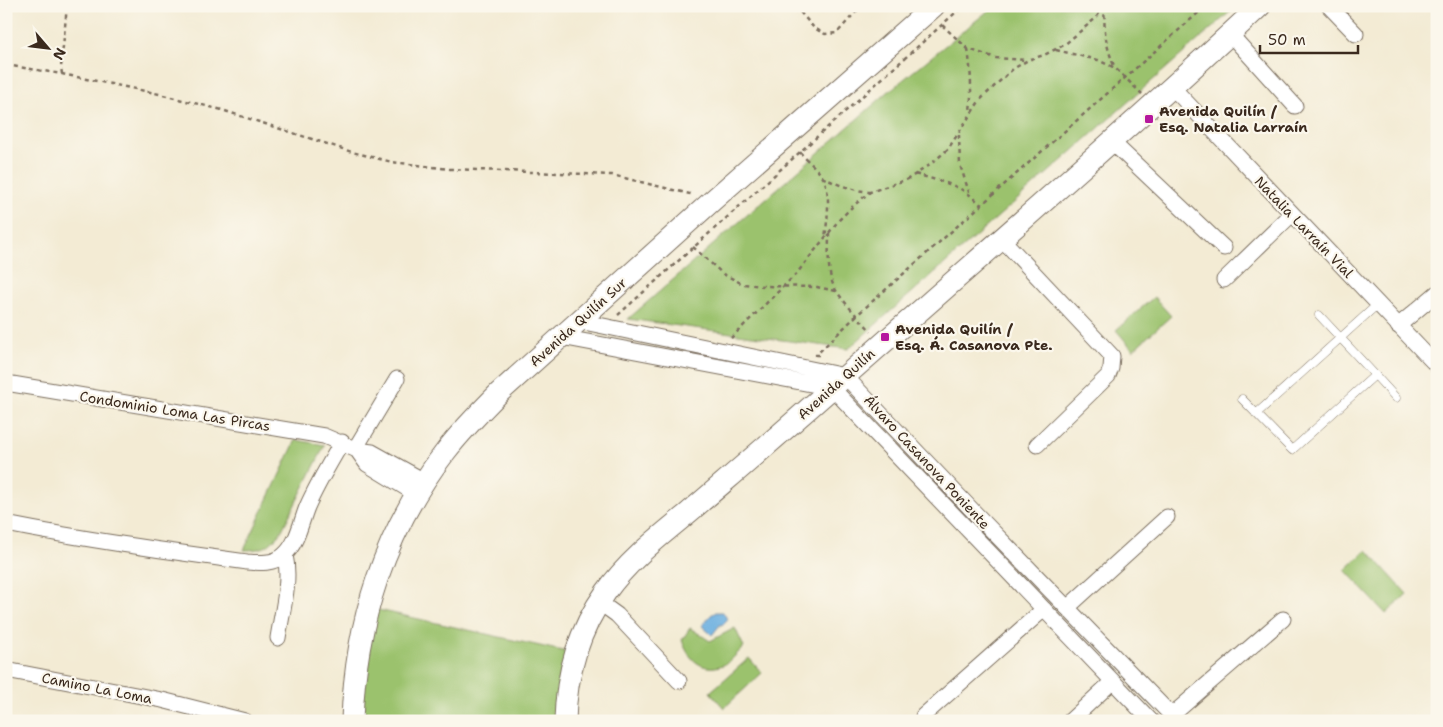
<svg xmlns="http://www.w3.org/2000/svg" width="1443" height="727" font-family="'Shantell Sans',sans-serif">
<style>
.green{fill:#9bc26d;stroke:#6b7646}
.water{fill:#6aafe0;stroke:#526c7f}
.lines{fill:none;stroke-linecap:round;stroke-linejoin:round}
.lane-casing{stroke:#7b6e5e;stroke-width:9}
.street-casing{stroke:#7b6e5e;stroke-width:17}
.secondary-casing{stroke:#7b6e5e;stroke-width:23}
.path{stroke:#7b6e5e;stroke-width:2.5;stroke-dasharray:4 4;stroke-linecap:butt}
.lane{stroke:#fff;stroke-width:8}
.street{stroke:#fff;stroke-width:15}
.secondary{stroke:#fff;stroke-width:21}
.poi-dot{fill:#b5179e;stroke:#fbf7ec;stroke-width:2}
.labels{text-anchor:middle;stroke-width:4.5;stroke-linejoin:round;paint-order:stroke}
.poi-label{font-size:14px;font-weight:bold;fill:#3b2a1e;stroke:#fbf7ec;text-anchor:start}
.street-label{font-size:14px;fill:#3b2a1e;stroke:#fbf7ec}
</style>
<rect width="100%" height="100%" fill="#fbf7ec"/>
<filter id="ink" filterUnits="userSpaceOnUse"><feTurbulence type="fractalNoise" baseFrequency=".02" numOctaves="2"/><feDisplacementMap in="SourceGraphic" scale="10" xChannelSelector="R" yChannelSelector="G"/><feConvolveMatrix kernelMatrix="1 2 1 2 8 2 1 2 1" color-interpolation-filters="sRGB"/></filter>
<filter id="wash" filterUnits="userSpaceOnUse"><feTurbulence type="fractalNoise" baseFrequency=".0096" numOctaves="4" result="noise"/><feDisplacementMap in="SourceGraphic" scale="20" xChannelSelector="R" yChannelSelector="G"/><feGaussianBlur stdDeviation="1.12" result="paint"/><feColorMatrix in="noise" values="0 0 0 0 0 0 0 0 0 0 0 0 0 0 0 0 0 1.4 0 .05"/><feComposite in="paint" operator="in"/></filter>
<g filter="url(#wash)">
<rect width="100%" height="100%" fill="#f3ebd4"/>
<path class="green" d="M 994,6 L 1237,6 L 848,349 L 628,319 L 888,92 Z
M 1154,297 L 1171,316 L 1133,350 L 1116,330 Z
M 296,440 L 325,445 L 281,532 C 269,547 264,550 244,550 Z
M 1367,550 L 1407,594 L 1386,614 L 1345,570 Z
M 365,607 L 567,652 L 560,721 L 363,721 L 362,648 Z
M 690,628 L 710,641 L 735,628 L 744,647 C 738,652 731,662 723,665 C 702,673 688,659 682,640 Z
M 749,658 L 762,673 L 724,708 L 710,692 Z"/>
<path class="water" d="M 716,612 L 723,612 L 727,619 L 724,624 L 720,625 L 712,635 L 702,626 L 711,615 Z"/>
</g>
<g filter="url(#ink)">
<g class="lines">
<g class="lane-casing">
<path id="lane" d="M 1375,375 L 1396,398
M 1242,399 L 1292,450 L 1375,375 L 1319,315
M 1256,414 L 1378,304"/>
</g>
<g class="street-casing">
<path id="street" d="M 1329,6 L 1356,34
M 1230,34 L 1295,106
M 1172,87 L 1437,366
M 1111,141 L 1224,248
M 1001,238 L 1112,356 L 1111,368 L 1108,376 L 1037,445
M 1224,280 L 1292,214
M 579,321 L 845,376 L 975,513 L 1177,721
M 1398,326 L 1437,293
M 561,337 L 832,388 L 1151,721
M 6,383 L 324,436 L 357,450 L 372,452 L 424,481
M 355,449 L 397,379
M 357,450 L 367,464 L 416,494
M 6,524 C 86,540 167,551 247,562 C 259,563 274,564 284,555 C 297,544 301,522 307,507 C 317,484 330,463 342,442
M 599,602 L 617,615 L 679,681
M 1067,608 L 1167,517
M 278,638 C 282,612 291,581 285,555
M 6,670 L 162,700 L 245,721
M 1172,715 L 1283,619
M 923,716 L 1044,609
M 1070,721 L 1113,681"/>
</g>
<g class="secondary-casing">
<path id="secondary" d="M 352,721 C 355,623 385,529 446,451 C 462,430 481,411 500,392 L 712,201 L 934,6
M 565,721 C 566,674 579,630 606,592 C 628,561 658,538 687,514 C 724,482 762,450 799,417 C 953,281 1109,147 1260,6"/>
</g>
<path class="path" d="M 795,6 L 814,28 L 825,34 L 837,33 L 861,6
M 1105,6 C 1103,29 1106,47 1115,68
M 942,25 L 968,49 L 996,58 L 1027,60
M 968,49 C 971,71 972,91 970,112
M 1056,50 L 1098,60 L 1115,68 L 1142,94
M 6,65 L 62,74 L 155,93 L 222,110 L 352,152 L 392,162 L 450,169 L 612,175 L 694,195
M 62,74 L 61,67 L 67,6
M 959,135 L 960,165 L 969,192
M 800,152 C 806,160 816,167 822,176 C 832,190 827,222 825,238
M 915,174 C 941,182 962,184 981,205
M 822,177 C 838,185 852,190 870,192
M 829,233 C 829,252 826,276 837,292 C 847,306 860,319 871,331
M 693,247 L 723,274 L 743,284 L 764,286 L 817,287 L 836,291
M 618,315 L 963,6
M 731,338 L 797,273 L 839,220 L 853,206 L 870,192 L 908,179 L 930,165 L 948,149 L 980,100 L 1001,80 L 1013,69 L 1028,60 L 1044,55 L 1064,45 L 1096,18 L 1104,6
M 819,355 L 816,355 L 857,315 L 1206,6"/>
<use href="#lane" class="lane"/>
<use href="#street" class="street"/>
<use href="#secondary" class="secondary"/>
</g>
</g>
<g class="poi-dot">
<rect x="1144" y="114" width="10" height="10" rx="2.5"/>
<rect x="880" y="332" width="10" height="10" rx="2.5"/>
</g>
<g class="labels">
<g class="poi-label">
<text x="1159" y="116">Avenida Quilín /<tspan x="1159" dy="16">Esq. Natalia Larraín</tspan></text>
<text x="895" y="334">Avenida Quilín /<tspan x="895" dy="16">Esq. Á. Casanova Pte.</tspan></text>
</g>
<g class="street-label">
<text transform="translate(1304 227) rotate(46)" y="5">Natalia Larraín Vial</text>
<text transform="translate(578 322) rotate(-42)" y="5">Avenida Quilín Sur</text>
<text transform="translate(836 384) rotate(-42)" y="5">Avenida Quilín</text>
<text transform="translate(175 411) rotate(9)" y="5">Condominio Loma Las Pircas</text>
<text transform="translate(927 462) rotate(47)" y="5">Álvaro Casanova Poniente</text>
<text transform="translate(97 688) rotate(11)" y="5">Camino La Loma</text>
</g>
</g>
<rect width="1443" height="727" fill="none" stroke="#fbf7ec" stroke-width="25"/>
<g transform="translate(48 48) rotate(118)" stroke="#fbf7ec" stroke-width="4" paint-order="stroke">
<path d="M0-4L9 19L0 12L-9 19Z" fill="#3b2a1e"/>
<text y="-8" font-size="14" font-weight="bold" text-anchor="middle" fill="#3b2a1e">N</text>
</g>
<path d="M1260 45v8h98v-8" fill="none" stroke="#3b2a1e" stroke-width="2.5"/>
<text x="1268" y="45" font-size="15" fill="#3b2a1e" stroke="#fbf7ec" stroke-width="4" paint-order="stroke">50 m</text>
</svg>
